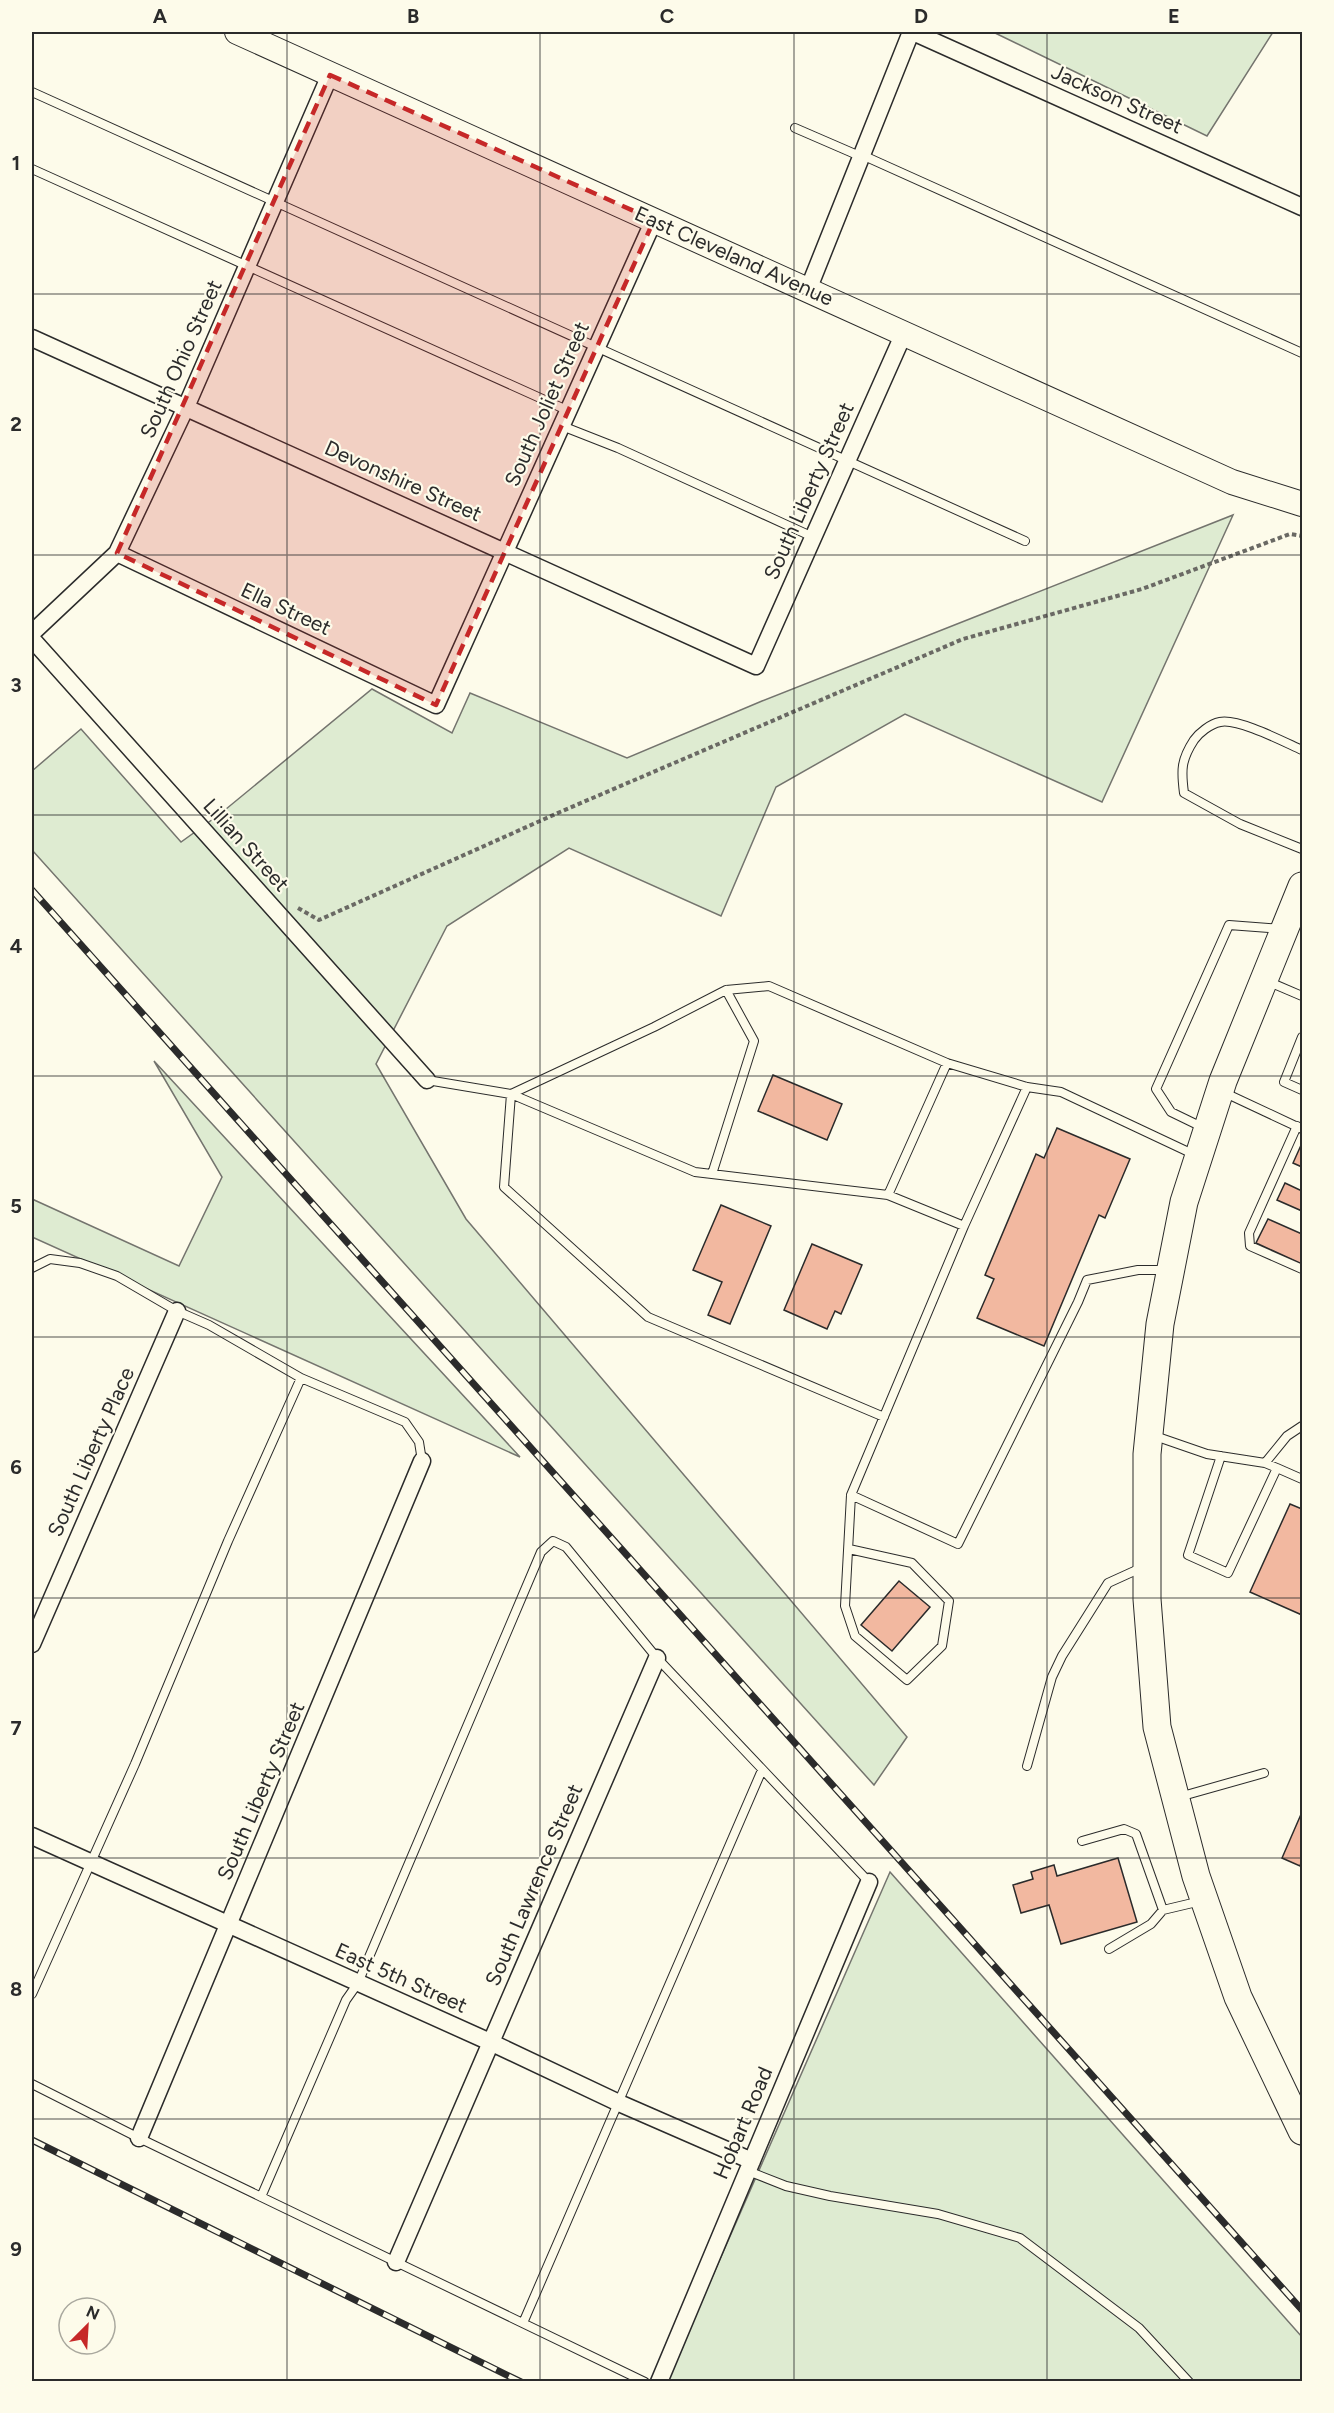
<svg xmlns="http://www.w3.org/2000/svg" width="1334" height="2413" font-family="Figtree,sans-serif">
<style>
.green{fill:#deebd1;stroke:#74746e;stroke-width:1.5}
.building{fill:#f2b8a0;stroke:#2b2b2b;stroke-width:1.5}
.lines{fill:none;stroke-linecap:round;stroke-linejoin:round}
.lane-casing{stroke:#2b2b2b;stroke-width:10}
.street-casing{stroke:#2b2b2b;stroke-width:19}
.secondary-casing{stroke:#2b2b2b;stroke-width:26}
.primary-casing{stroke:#2b2b2b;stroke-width:29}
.path{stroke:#6a6964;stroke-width:4;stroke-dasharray:4.5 3;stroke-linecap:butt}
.lane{stroke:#fdfbea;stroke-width:8}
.street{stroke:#fdfbea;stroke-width:16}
.secondary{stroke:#fdfbea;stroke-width:24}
.primary{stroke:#fdfbea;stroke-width:27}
.rail-casing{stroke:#2b2b2b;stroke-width:7}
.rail{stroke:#fdfbea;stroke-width:4.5;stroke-dasharray:14;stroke-linecap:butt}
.marked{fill:#c62828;fill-opacity:0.2;stroke:#c62828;stroke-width:4.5;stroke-dasharray:12 8;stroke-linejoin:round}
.grid{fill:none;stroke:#2b2b2b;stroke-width:1.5;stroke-opacity:0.55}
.labels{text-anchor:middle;stroke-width:4.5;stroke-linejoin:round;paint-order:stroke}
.street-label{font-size:21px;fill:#2b2b2b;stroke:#fdfbea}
.neatline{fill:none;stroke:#2b2b2b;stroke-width:2}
.grid-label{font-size:20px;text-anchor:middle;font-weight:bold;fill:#2b2b2b}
</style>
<rect width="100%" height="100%" fill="#fdfbea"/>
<path class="green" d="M 993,32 L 1273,32 L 1207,136 Z
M 1233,515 L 1102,802 L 905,714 L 776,787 L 721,916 L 569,848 L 447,926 L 376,1064 L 466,1219 L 907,1737 L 874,1785 L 32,850 L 32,771 L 81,729 L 181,842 L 220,814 L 372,689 L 452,733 L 470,693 L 627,758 L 762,701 Z
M 154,1061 L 520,1457 L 32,1237 L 32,1199 L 179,1266 L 222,1177 Z
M 890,1872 L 1302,2337 L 1302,2381 L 666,2382 Z"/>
<path class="building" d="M 773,1075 L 842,1104 L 827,1140 L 758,1111 Z
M 1057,1128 L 1130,1159 L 1105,1218 L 1099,1215 L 1044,1346 L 977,1318 L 994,1279 L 985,1275 L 1036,1154 L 1044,1158 Z
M 1302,1143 L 1302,1167 L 1293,1163 Z
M 1285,1183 L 1302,1191 L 1302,1211 L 1277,1200 Z
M 721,1205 L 771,1226 L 730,1324 L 708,1315 L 722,1282 L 693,1270 Z
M 1268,1219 L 1302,1234 L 1302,1264 L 1256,1243 Z
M 812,1244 L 862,1265 L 841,1314 L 835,1311 L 827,1329 L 784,1310 Z
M 1290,1504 L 1302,1509 L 1302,1615 L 1250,1592 Z
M 899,1581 L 930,1607 L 892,1651 L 861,1625 Z
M 1302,1812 L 1302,1860 L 1300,1866 L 1282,1858 Z
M 1118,1858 L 1137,1922 L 1061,1944 L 1049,1905 L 1021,1913 L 1013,1885 L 1033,1879 L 1031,1872 L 1054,1865 L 1057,1876 Z"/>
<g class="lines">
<g class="lane-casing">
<path id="lane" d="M 32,92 L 1025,541
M 795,128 L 862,157
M 862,155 L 1302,353
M 32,169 L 569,411
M 562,426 L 618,448 L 813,537
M 1302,750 C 1284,742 1238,718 1220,722 C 1210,724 1199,733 1194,740 C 1181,760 1181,770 1184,793 L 1240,824 L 1302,849
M 1267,981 L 1302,996
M 1302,1037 L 1284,1082 L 1302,1090
M 427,1080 L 511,1094 L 654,1027 L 726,990 L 769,986 L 947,1063 L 1027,1087 L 1061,1092 L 1195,1155
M 1223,1092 L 1302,1129
M 1297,1126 L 1249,1233 L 1250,1246 L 1302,1269
M 1204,1128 L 1171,1112 L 1156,1089 L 1229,925 L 1282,929
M 712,1174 L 754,1041 L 726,990
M 888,1195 L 947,1063
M 32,1268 L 50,1259 L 80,1263 L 117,1276 L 177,1311 L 209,1325 L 301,1378 L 405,1422 L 419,1442 L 422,1461
M 884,1417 L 648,1317 L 504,1187 L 511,1094 L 695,1172 L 888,1195 L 964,1226 L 1027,1087
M 1152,1435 L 1207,1454 L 1265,1463 L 1277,1468 L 1228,1573 L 1188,1555 L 1221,1456
M 1265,1463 L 1287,1436 L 1302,1426
M 1277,1468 L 1302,1479
M 851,1495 L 958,1544 L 1078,1302 L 1087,1280 L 1138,1270 L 1166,1270
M 849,1549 L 912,1563 L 949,1601 L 942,1646 L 907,1680 L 855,1636 L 845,1606 L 851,1495 L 964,1226
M 1027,1766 L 1052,1677 L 1062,1656 L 1108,1583 L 1141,1568
M 1179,1797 L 1264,1773
M 1082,1841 L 1124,1829 L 1136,1834 L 1163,1910 L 1201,1901
M 1109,1949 L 1151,1924 L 1163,1910
M 32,1994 L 135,1764 L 228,1541 L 301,1378
M 32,2084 L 139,2138 L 645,2382
M 748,2171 L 786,2186 L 830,2196 L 938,2214 L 1020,2238 L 1139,2328 L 1189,2382
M 261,2197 L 346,2000 L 358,1983 L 541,1552 L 553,1541 L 566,1547 L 657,1658 L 869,1882
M 523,2323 L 762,1770"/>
</g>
<g class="street-casing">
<path id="street" d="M 913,32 L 1302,207
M 808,290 L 911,32
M 32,338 L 756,666 L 904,333
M 117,553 L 436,705 L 654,220
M 32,633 L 117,553 L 186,407 L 330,75
M 32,639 L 427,1080
M 32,1644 L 177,1311
M 32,1836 L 490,2042 L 619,2103 L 752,2161
M 139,2138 L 422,1461
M 396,2262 L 657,1658
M 659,2382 L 869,1882"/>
</g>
<g class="secondary-casing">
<path id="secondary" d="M 237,32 L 1232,482 L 1302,504"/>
</g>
<g class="primary-casing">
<path id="primary" d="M 1302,886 L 1223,1081 L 1184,1202 L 1160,1324 L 1147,1454 L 1147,1599 L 1157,1727 L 1196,1876 L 1238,1997 L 1302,2131"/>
</g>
<path class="path" d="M 298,908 L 319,920 L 560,812 L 963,639 L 1142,589 L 1290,534 L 1302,536"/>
<use href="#lane" class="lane"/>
<use href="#street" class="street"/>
<use href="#secondary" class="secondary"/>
<use href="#primary" class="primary"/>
<g class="rail-casing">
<path id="rail" d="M 32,890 L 1302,2310
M 32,2140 L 521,2382"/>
</g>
<use href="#rail" class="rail"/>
</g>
<path class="marked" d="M 330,75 L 654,220 L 436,705 L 117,553 Z"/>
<path class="grid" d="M 287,32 L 287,2382M 540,32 L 540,2382M 794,32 L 794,2382M 1047,32 L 1047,2382M 32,294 L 1302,294M 32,555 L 1302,555M 32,815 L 1302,815M 32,1076 L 1302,1076M 32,1337 L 1302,1337M 32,1598 L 1302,1598M 32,1858 L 1302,1858M 32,2119 L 1302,2119"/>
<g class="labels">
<g class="street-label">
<text transform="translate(1117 99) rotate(24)" y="7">Jackson Street</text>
<text transform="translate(734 256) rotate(24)" y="7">East Cleveland Avenue</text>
<text transform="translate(181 359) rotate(-66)" y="7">South Ohio Street</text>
<text transform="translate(547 404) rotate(-66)" y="7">South Joliet Street</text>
<text transform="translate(403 481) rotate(24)" y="7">Devonshire Street</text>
<text transform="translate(809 491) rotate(-66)" y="7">South Liberty Street</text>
<text transform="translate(286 609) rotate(25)" y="7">Ella Street</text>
<text transform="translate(246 845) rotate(48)" y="7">Lillian Street</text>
<text transform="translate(91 1452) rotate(-66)" y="7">South Liberty Place</text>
<text transform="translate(261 1791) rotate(-67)" y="7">South Liberty Street</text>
<text transform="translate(534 1885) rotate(-67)" y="7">South Lawrence Street</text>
<text transform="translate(401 1978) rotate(24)" y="7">East 5th Street</text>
<text transform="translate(743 2123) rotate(-67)" y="7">Hobart Road</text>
</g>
</g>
<rect width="1334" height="2413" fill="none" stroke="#fdfbea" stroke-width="66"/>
<g transform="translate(87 2326) rotate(24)"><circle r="28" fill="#fdfbea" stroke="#a9a89e" stroke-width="1.5"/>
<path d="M0-4.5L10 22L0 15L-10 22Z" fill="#c62828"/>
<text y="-9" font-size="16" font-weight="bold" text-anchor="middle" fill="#2b2b2b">N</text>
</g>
<rect x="33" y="33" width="1268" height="2347" class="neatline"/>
<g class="grid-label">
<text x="160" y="23">A</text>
<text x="413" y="23">B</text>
<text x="667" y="23">C</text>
<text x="921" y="23">D</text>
<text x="1174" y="23">E</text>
<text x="16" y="170">1</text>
<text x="16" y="431">2</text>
<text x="16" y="692">3</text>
<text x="16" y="953">4</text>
<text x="16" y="1213">5</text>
<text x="16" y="1474">6</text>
<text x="16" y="1735">7</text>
<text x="16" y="1996">8</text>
<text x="16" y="2256">9</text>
</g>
</svg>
